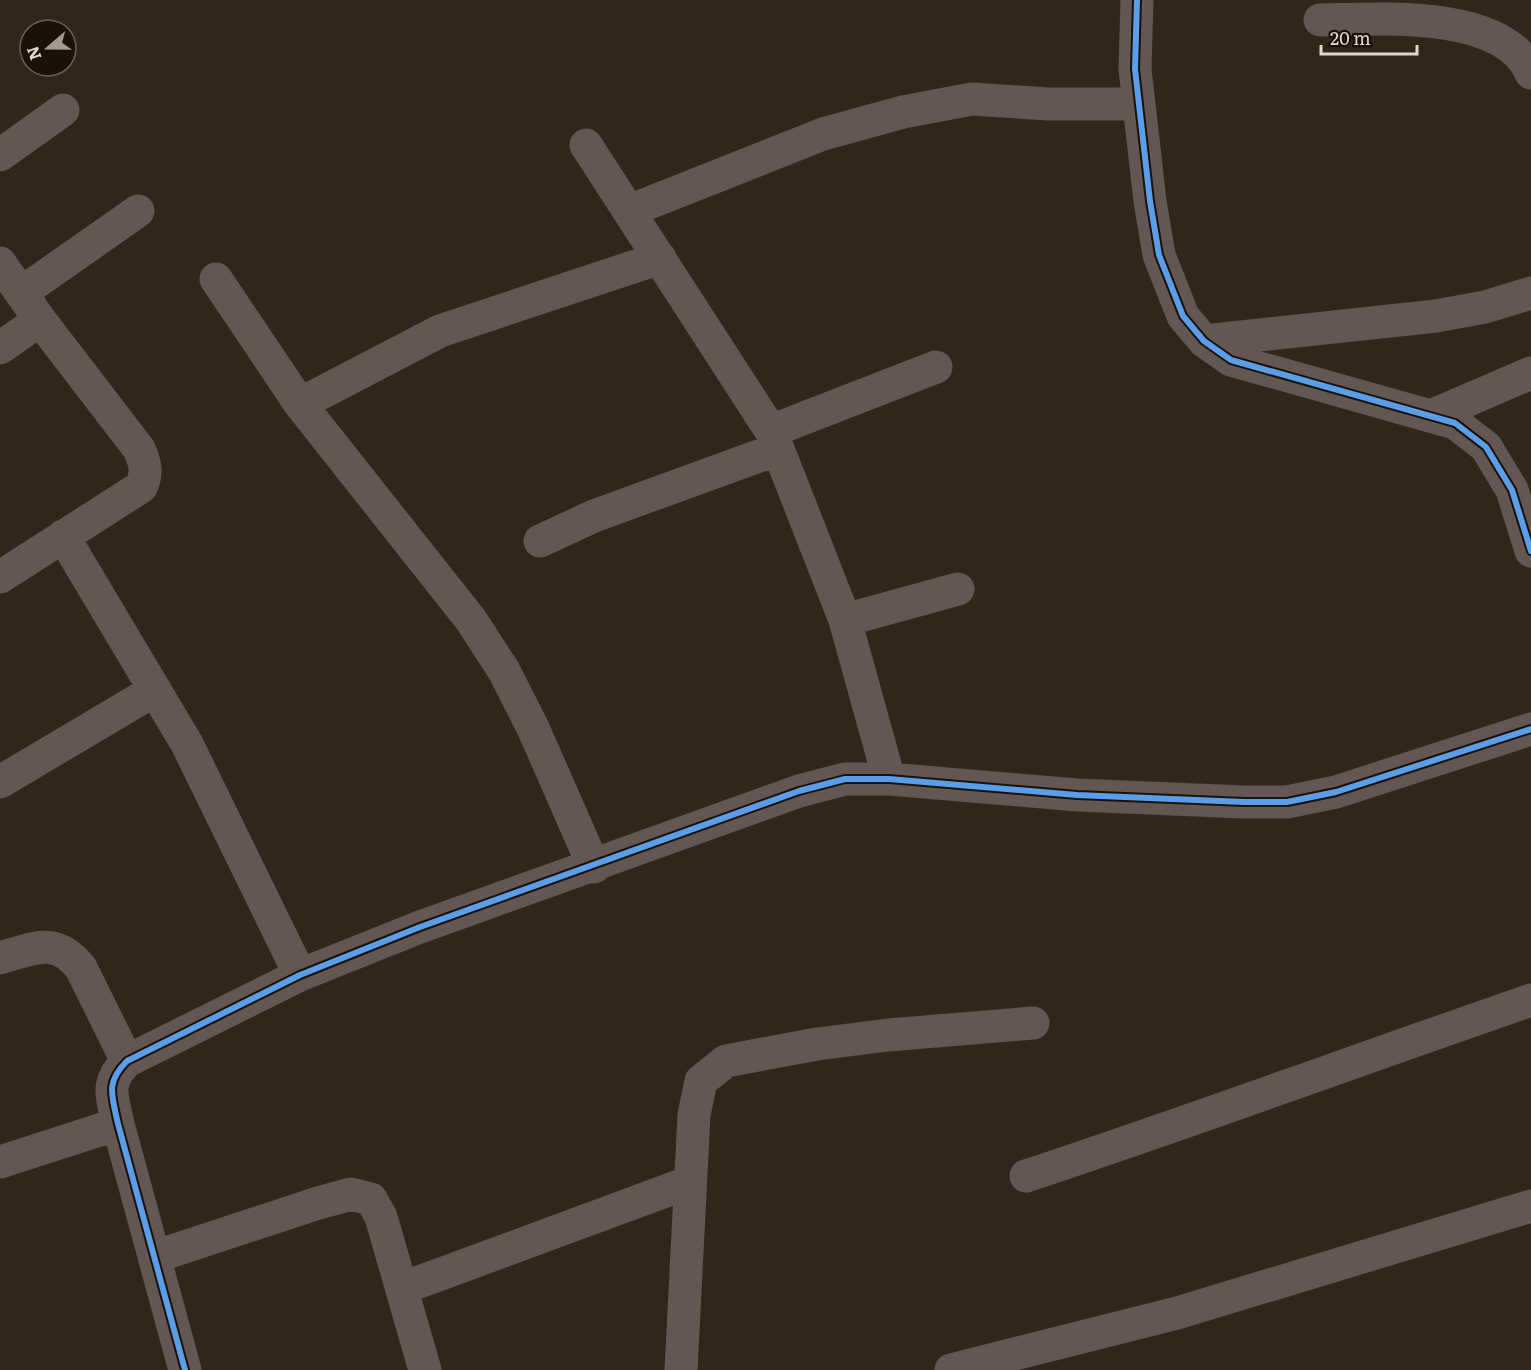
<svg xmlns="http://www.w3.org/2000/svg" width="1531" height="1370" font-family="Literata,serif">
<style>
.lines{fill:none;stroke-linecap:round;stroke-linejoin:round}
.minor{stroke:#645653;stroke-width:33}
.cycleway-casing{stroke:#1a1209;stroke-width:10}
.cycleway{stroke:#5a9eea;stroke-width:6}
</style>
<rect width="100%" height="100%" fill="#30271a"/>
<g class="lines">
<path class="minor" d="M 1137,0 L 1135,69 L 1150,201 L 1159,255 L 1183,316 L 1204,341 L 1231,360 L 1455,423 L 1486,447 L 1512,490 L 1531,551
M 1320,20 C 1377,19 1504,9 1531,73
M 586,145 L 771,431 L 845,620 L 889,779
M 0,155 L 63,110
M 629,211 L 823,134 L 903,112 L 972,99 L 1049,104 L 1139,104
M 0,263 L 40,320 L 139,449 C 145,462 148,473 141,487 L 0,577
M 216,279 L 300,404 L 471,620 L 504,671 L 533,728 L 594,867
M 21,293 L 138,211
M 1204,341 L 1436,316 L 1485,307 L 1531,293
M 0,348 L 40,320
M 300,404 L 440,331 L 660,258
M 1431,416 L 1531,373
M 771,431 L 936,367
M 63,536 L 187,744 L 300,975
M 540,541 L 594,516 L 778,449
M 845,620 L 958,589
M 0,782 L 155,690
M 0,958 C 34,948 56,936 81,968 L 127,1061
M 0,1162 L 118,1124
M 1026,1176 C 1195,1120 1363,1058 1531,1000
M 154,1257 L 315,1204 L 351,1194 L 371,1199 L 381,1217 L 425,1370
M 403,1288 L 690,1182
M 185,1370 L 118,1124 C 112,1095 105,1083 127,1061 L 300,975 L 420,927 L 799,791 L 845,779 L 889,779 L 1077,795 L 1244,802 L 1287,802 L 1336,792 L 1531,729
M 681,1370 L 694,1115 L 701,1081 L 726,1061 L 817,1044 L 888,1035 L 1033,1023
M 951,1370 L 1177,1313 L 1531,1206"/>
<g class="cycleway-casing">
<path id="cycleway" d="M 1137,0 L 1135,69 L 1150,201 L 1159,255 L 1183,316 L 1204,341 L 1231,360 L 1455,423 L 1486,447 L 1512,490 L 1531,551
M 185,1370 L 118,1124 C 112,1095 105,1083 127,1061 L 300,975 L 420,927 L 799,791 L 845,779 L 889,779 L 1077,795 L 1244,802 L 1287,802 L 1336,792 L 1531,729"/>
</g>
<use href="#cycleway" class="cycleway"/>
</g>
<g transform="translate(48 48) rotate(250)"><circle r="28" fill="#1a1209" stroke="#6a6157" stroke-width="1.5"/>
<path d="M0-4.5L10 22L0 15L-10 22Z" fill="#a49a8d"/>
<text y="-9" font-size="16" font-weight="bold" text-anchor="middle" fill="#e2d8cb">N</text>
</g>
<path d="M1321 45v9h96v-9" fill="none" stroke="#e2d8cb" stroke-width="3"/>
<text x="1330" y="45" font-size="18" fill="#e2d8cb" stroke="#1a1209" stroke-width="4.5" paint-order="stroke">20 m</text>
</svg>
